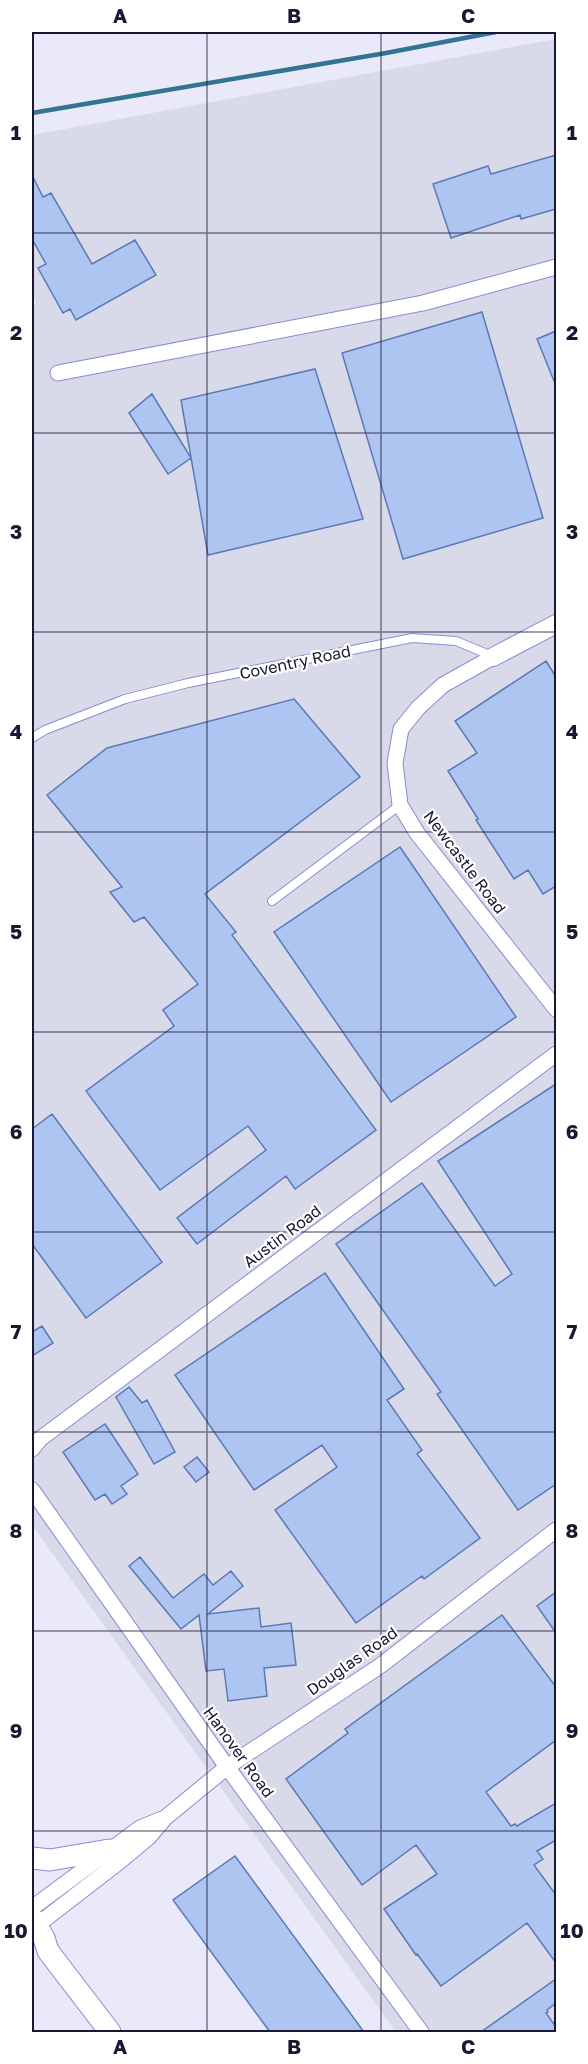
<svg xmlns="http://www.w3.org/2000/svg" width="588" height="2064" font-family="'Golos Text',sans-serif">
<style>
.built{fill:#d8d9e9}
.lines{fill:none;stroke-linecap:round;stroke-linejoin:round}
.stream{stroke:#317494;stroke-width:4.5}
.building{fill:#aec4f1;stroke:#5b79b8;stroke-width:1.5}
.service-casing{stroke:#8c8ad1;stroke-width:10}
.minor-casing{stroke:#8c8ad1;stroke-width:17}
.tertiary-casing{stroke:#8c8ad1;stroke-width:20}
.secondary-casing{stroke:#8c8ad1;stroke-width:23}
.service{stroke:#fff;stroke-width:8}
.minor{stroke:#fff;stroke-width:15}
.tertiary{stroke:#fff;stroke-width:18}
.secondary{stroke:#fff;stroke-width:21}
.grid{fill:none;stroke:#191732;stroke-width:1.5;stroke-opacity:0.55}
.labels{text-anchor:middle;stroke-width:4.5;stroke-linejoin:round;paint-order:stroke}
.street-label{font-size:16px;fill:#191732;stroke:#fff}
.neatline{fill:none;stroke:#191732;stroke-width:2}
.grid-label{font-size:20px;text-anchor:middle;font-weight:bold;fill:#191732}
</style>
<rect width="100%" height="100%" fill="#e9e9f9"/>
<path class="built" d="M 556,39 L 556,2032 L 396,2032 L 32,1525 L 32,307 L 36,304 L 32,293 L 32,135 Z"/>
<g class="lines">
<path class="stream" d="M 32,113 L 386,53 L 496,32"/>
</g>
<path class="building" d="M 556,155 L 556,209 L 521,219 L 520,215 L 451,238 L 433,184 L 488,166 L 491,174 Z
M 32,175 L 43,197 L 51,193 L 92,264 L 135,240 L 156,275 L 76,320 L 70,309 L 63,313 L 38,268 L 46,264 L 32,239 Z
M 482,312 L 543,518 L 403,559 L 342,353 Z
M 556,331 L 556,386 L 537,339 Z
M 315,369 L 363,519 L 208,555 L 181,400 Z
M 152,394 L 191,458 L 168,474 L 129,413 Z
M 546,661 L 556,677 L 556,886 L 543,894 L 528,870 L 514,879 L 476,820 L 478,819 L 448,771 L 477,753 L 455,721 Z
M 294,699 L 360,777 L 205,894 L 236,932 L 232,935 L 376,1130 L 295,1189 L 286,1176 L 197,1244 L 177,1218 L 266,1150 L 248,1126 L 160,1190 L 86,1091 L 174,1026 L 163,1010 L 198,984 L 144,917 L 134,922 L 110,892 L 122,887 L 47,795 L 107,748 Z
M 400,847 L 516,1017 L 391,1102 L 274,932 Z
M 556,1084 L 556,1484 L 518,1510 L 437,1394 L 441,1392 L 336,1244 L 422,1183 L 495,1286 L 512,1274 L 438,1161 Z
M 52,1114 L 162,1262 L 86,1318 L 32,1244 L 32,1129 Z
M 325,1273 L 404,1389 L 387,1400 L 422,1450 L 417,1454 L 480,1538 L 424,1579 L 422,1576 L 356,1623 L 275,1510 L 337,1467 L 322,1445 L 254,1490 L 175,1375 Z
M 42,1326 L 53,1343 L 32,1356 L 32,1332 Z
M 129,1387 L 142,1403 L 147,1400 L 175,1452 L 154,1464 L 116,1397 Z
M 105,1424 L 138,1474 L 121,1486 L 127,1494 L 112,1504 L 105,1494 L 95,1500 L 63,1452 Z
M 197,1457 L 209,1472 L 196,1482 L 184,1467 Z
M 140,1557 L 173,1598 L 204,1574 L 213,1585 L 231,1571 L 243,1586 L 208,1614 L 259,1608 L 261,1627 L 291,1623 L 296,1665 L 264,1668 L 267,1696 L 228,1701 L 224,1669 L 206,1671 L 199,1615 L 181,1629 L 129,1566 Z
M 556,1592 L 556,1633 L 537,1606 Z
M 502,1615 L 556,1687 L 556,1740 L 486,1792 L 511,1826 L 515,1824 L 517,1826 L 556,1803 L 556,1840 L 537,1851 L 543,1859 L 534,1865 L 556,1895 L 556,1963 L 527,1923 L 441,1986 L 417,1954 L 416,1955 L 384,1909 L 437,1874 L 416,1845 L 362,1885 L 286,1779 L 348,1733 L 345,1729 Z
M 235,1856 L 364,2032 L 270,2032 L 173,1900 Z
M 556,1979 L 556,2003 L 547,2010 L 548,2012 L 546,2013 L 556,2027 L 556,2032 L 481,2032 Z"/>
<g class="lines">
<g class="service-casing">
<path id="service" d="M 32,738 L 45,730 L 125,699 L 188,683 L 412,638 L 456,641 L 492,656
M 272,901 L 400,805"/>
</g>
<g class="minor-casing">
<path id="minor" d="M 58,373 L 423,303 L 556,267
M 493,657 L 443,685 L 418,708 L 401,729 L 395,763 L 400,805 L 417,833 L 556,1009
M 32,1449 L 40,1439 L 556,1054
M 32,1490 L 227,1767 L 421,2032
M 32,1908 L 140,1828 L 162,1819
M 32,1929 L 119,1862 L 149,1837 L 165,1818 L 227,1767 L 380,1666 L 556,1530"/>
</g>
<g class="tertiary-casing">
<path id="tertiary" d="M 493,657 L 556,624"/>
</g>
<g class="secondary-casing">
<path id="secondary" d="M 32,1858 L 50,1860 L 109,1850
M 32,1918 L 44,1938 L 48,1951 L 110,2032"/>
</g>
<use href="#service" class="service"/>
<use href="#minor" class="minor"/>
<use href="#tertiary" class="tertiary"/>
<use href="#secondary" class="secondary"/>
</g>
<path class="grid" d="M 207,32 L 207,2032M 381,32 L 381,2032M 32,233 L 556,233M 32,433 L 556,433M 32,632 L 556,632M 32,832 L 556,832M 32,1032 L 556,1032M 32,1232 L 556,1232M 32,1432 L 556,1432M 32,1631 L 556,1631M 32,1831 L 556,1831"/>
<g class="labels">
<g class="street-label">
<text transform="translate(295 662) rotate(-12)" y="6">Coventry Road</text>
<text transform="translate(465 862) rotate(53)" y="6">Newcastle Road</text>
<text transform="translate(282 1236) rotate(-37)" y="6">Austin Road</text>
<text transform="translate(352 1661) rotate(-35)" y="6">Douglas Road</text>
<text transform="translate(239 1752) rotate(54)" y="6">Hanover Road</text>
</g>
</g>
<rect width="588" height="2064" fill="none" stroke="#ffffff" stroke-width="66"/>
<rect x="33" y="33" width="522" height="1998" class="neatline"/>
<g class="grid-label">
<text x="120" y="23">A</text>
<text x="294" y="23">B</text>
<text x="468" y="23">C</text>
<text x="16" y="140">1</text>
<text x="572" y="140">1</text>
<text x="16" y="340">2</text>
<text x="572" y="340">2</text>
<text x="16" y="539">3</text>
<text x="572" y="539">3</text>
<text x="16" y="739">4</text>
<text x="572" y="739">4</text>
<text x="16" y="939">5</text>
<text x="572" y="939">5</text>
<text x="16" y="1139">6</text>
<text x="572" y="1139">6</text>
<text x="16" y="1339">7</text>
<text x="572" y="1339">7</text>
<text x="16" y="1538">8</text>
<text x="572" y="1538">8</text>
<text x="16" y="1738">9</text>
<text x="572" y="1738">9</text>
<text x="16" y="1938">10</text>
<text x="572" y="1938">10</text>
<text x="120" y="2054">A</text>
<text x="294" y="2054">B</text>
<text x="468" y="2054">C</text>
</g>
</svg>
